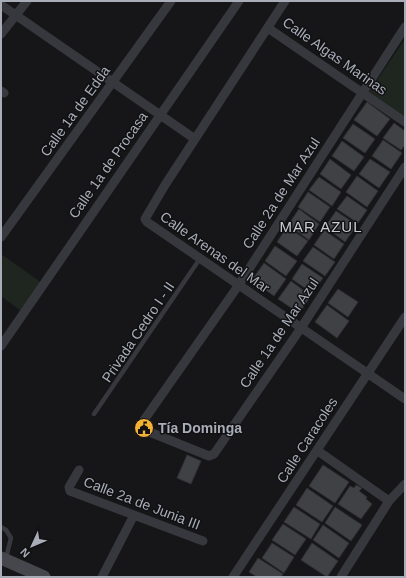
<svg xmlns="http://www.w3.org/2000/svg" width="406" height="578" font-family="Arial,sans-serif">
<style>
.green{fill:#1e261f}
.building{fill:#404145;stroke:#303034}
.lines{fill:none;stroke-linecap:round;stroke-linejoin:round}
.service{stroke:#37383d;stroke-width:4.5}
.minor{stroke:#37383d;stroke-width:9}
.secondary{stroke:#45474d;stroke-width:13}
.labels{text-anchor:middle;stroke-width:3;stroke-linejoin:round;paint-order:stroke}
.street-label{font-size:14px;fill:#a8adb8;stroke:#111113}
.poi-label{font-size:14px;font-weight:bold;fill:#a8adb8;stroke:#111113;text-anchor:start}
.neighbourhood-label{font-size:15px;letter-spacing:1px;fill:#c9ccd4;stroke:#111113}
</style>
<rect width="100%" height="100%" fill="#161618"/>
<path class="green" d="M 405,39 L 405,117 L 369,92 Z
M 1,254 L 42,283 L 21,311 L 1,296 Z"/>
<path class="building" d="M 367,102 L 390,119 L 377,136 L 354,120 Z
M 394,123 L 405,131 L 405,145 L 401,150 L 383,138 Z
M 353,124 L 375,139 L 365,153 L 343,138 Z
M 383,140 L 402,153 L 391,169 L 372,156 Z
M 342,141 L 364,157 L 354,171 L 332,156 Z
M 330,159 L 351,175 L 341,189 L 320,174 Z
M 370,159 L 390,172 L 379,188 L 359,174 Z
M 357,176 L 378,191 L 367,207 L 346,192 Z
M 319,177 L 341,192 L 332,206 L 309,190 Z
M 308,192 L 330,207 L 320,222 L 298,207 Z
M 347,196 L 367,210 L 358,223 L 337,209 Z
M 299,209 L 319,224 L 309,240 L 288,225 Z
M 336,211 L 357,225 L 345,242 L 325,227 Z
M 287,227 L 308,241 L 297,256 L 277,242 Z
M 324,230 L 344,244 L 334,259 L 314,245 Z
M 275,246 L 297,261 L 286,276 L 265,261 Z
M 313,247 L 335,262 L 325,276 L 303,261 Z
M 264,263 L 286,279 L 274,296 L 252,280 Z
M 302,264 L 323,278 L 312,293 L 292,279 Z
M 291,281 L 311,296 L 299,313 L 278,299 Z
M 338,289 L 358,302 L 348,317 L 328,303 Z
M 327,305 L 349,321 L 337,338 L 315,322 Z
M 187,455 L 201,461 L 191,484 L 177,478 Z
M 323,465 L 349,482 L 335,503 L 309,486 Z
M 356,485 L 362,488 L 359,491 L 367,497 L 366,499 L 372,504 L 361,519 L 338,504 L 350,486 L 354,488 Z
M 307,488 L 333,506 L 322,522 L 296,505 Z
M 294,507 L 320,524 L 311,539 L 284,522 Z
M 335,507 L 362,525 L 351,541 L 325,523 Z
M 283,524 L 306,539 L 295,555 L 272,540 Z
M 323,525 L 349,543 L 339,558 L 313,540 Z
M 272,543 L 294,557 L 284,573 L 262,558 Z
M 312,543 L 338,561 L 327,577 L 301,560 Z
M 258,558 L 283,574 L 281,577 L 257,577 L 249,572 Z"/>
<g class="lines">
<path class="service" d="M 94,414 L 199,260
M 1,527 L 6,530 L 11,538 L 6,558"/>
<path class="minor" d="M 285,1 L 165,185 L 145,219 L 147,222 L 405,399
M 1,5 L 195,139
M 405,27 L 238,286 L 144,420 L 144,428 L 147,431 L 209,456 L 214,454 L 301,328 L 405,167
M 268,28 L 405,122
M 1,34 L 27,1
M 1,91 L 4,93
M 1,237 L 171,1
M 1,346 L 239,1
M 318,451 L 389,501
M 79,470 L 69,487 L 70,491 L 203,541
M 102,577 L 134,515
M 233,577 L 405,317
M 341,577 L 389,501 L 405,484"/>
<path class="secondary" d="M 1,558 L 44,577"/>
</g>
<defs>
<g id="civic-disc" transform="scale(1)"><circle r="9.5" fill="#f2b134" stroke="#111113"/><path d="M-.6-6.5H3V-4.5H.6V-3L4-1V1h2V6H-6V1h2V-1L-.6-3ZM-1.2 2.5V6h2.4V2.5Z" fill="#111"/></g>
</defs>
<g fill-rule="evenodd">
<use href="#civic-disc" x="144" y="428"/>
</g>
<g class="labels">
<g class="street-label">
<text transform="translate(335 56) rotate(35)" y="5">Calle Algas Marinas</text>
<text transform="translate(75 111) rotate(-54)" y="5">Calle 1a de Edda</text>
<text transform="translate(108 165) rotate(-55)" y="5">Calle 1a de Procasa</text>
<text transform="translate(281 193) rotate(-57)" y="5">Calle 2a de Mar Azul</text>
<text transform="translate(215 252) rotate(35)" y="5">Calle Arenas del Mar</text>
<text transform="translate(138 332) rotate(-56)" y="5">Privada Cedro I - II</text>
<text transform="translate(279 333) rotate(-56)" y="5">Calle 1a de Mar Azul</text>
<text transform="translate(307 440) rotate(-57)" y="5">Calle Caracoles</text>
<text transform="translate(142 503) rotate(21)" y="5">Calle 2a de Junia III</text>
</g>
<g class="poi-label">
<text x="158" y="433">Tía Dominga</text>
</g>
<g class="neighbourhood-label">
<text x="321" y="232">MAR AZUL</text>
</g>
</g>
<rect width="406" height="578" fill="none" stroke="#a8adb8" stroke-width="4"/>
<g transform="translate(32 546) rotate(226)" stroke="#111113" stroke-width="3" paint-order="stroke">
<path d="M0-3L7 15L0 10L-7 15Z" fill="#a8adb8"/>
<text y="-6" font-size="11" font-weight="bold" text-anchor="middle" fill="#a8adb8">N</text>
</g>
</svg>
